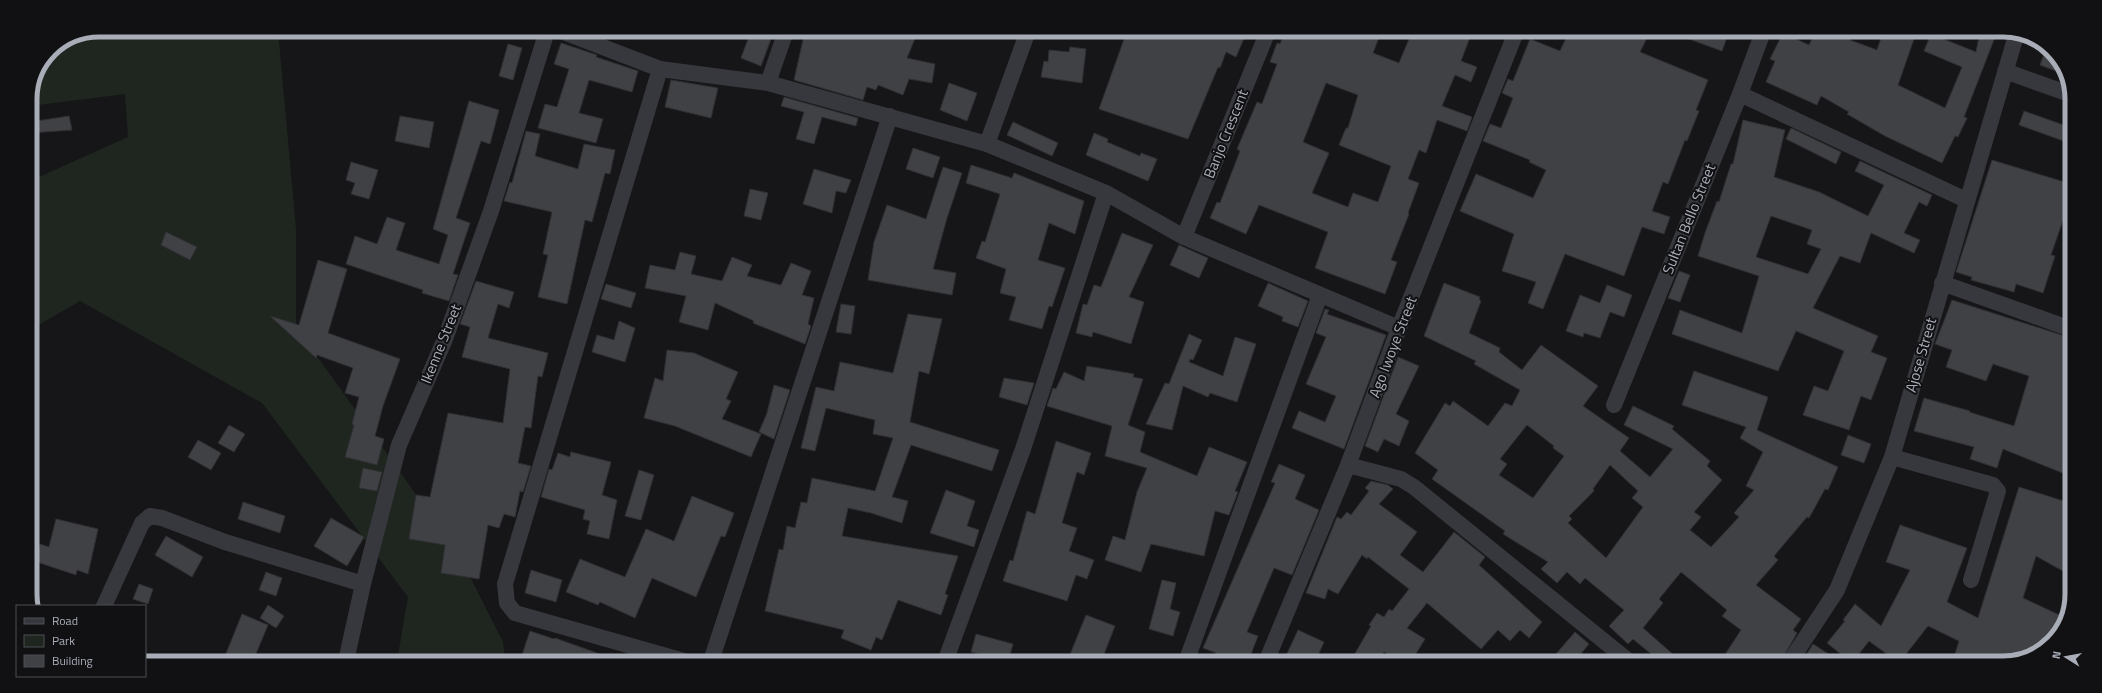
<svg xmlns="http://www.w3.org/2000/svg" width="2102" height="693" font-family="'Titillium Web',sans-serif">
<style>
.green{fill:#1e261f}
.building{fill:#404145;stroke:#303034;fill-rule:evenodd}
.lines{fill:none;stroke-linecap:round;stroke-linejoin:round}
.street{stroke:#37383d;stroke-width:16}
.labels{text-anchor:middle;stroke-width:4;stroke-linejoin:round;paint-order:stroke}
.street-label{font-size:15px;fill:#a8adb8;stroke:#111113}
.rim{fill:none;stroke:#a8adb8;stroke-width:5}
</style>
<rect width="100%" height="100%" fill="#161618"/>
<path class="green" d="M 99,30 L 278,30 L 296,229 L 296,327 L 458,553 L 503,642 L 505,661 L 397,661 L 408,597 L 262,403 L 80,301 L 30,330 L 30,181 L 128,137 L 125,94 L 30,106 C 30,76 44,50 72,36 C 79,32 91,32 99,30 Z"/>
<path class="building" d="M 751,31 L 774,31 L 761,66 L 741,58 Z
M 805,31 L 918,31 L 907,58 L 935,64 L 932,83 L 909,79 L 903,95 L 878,85 L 876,90 L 867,87 L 863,100 L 794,80 Z
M 1127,31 L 1235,31 L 1245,36 L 1236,57 L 1226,52 L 1220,68 L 1218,67 L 1188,139 L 1099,109 Z
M 1285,31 L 1381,32 L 1373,53 L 1399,63 L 1412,32 L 1472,32 L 1461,61 L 1477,67 L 1471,82 L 1455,75 L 1442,106 L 1472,117 L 1467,131 L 1437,120 L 1426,153 L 1419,150 L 1408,179 L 1419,183 L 1408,213 L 1409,214 L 1391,260 L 1397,262 L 1385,294 L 1315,268 L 1328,232 L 1259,205 L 1246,234 L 1210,218 L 1217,202 L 1220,203 L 1240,151 L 1237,149 L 1257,102 L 1262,104 L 1277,64 L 1270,62 L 1277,43 L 1280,44 ZM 1326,83 L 1358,95 L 1348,128 L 1346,128 L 1339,145 L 1391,166 L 1378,202 L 1353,193 L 1348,207 L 1312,193 L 1329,153 L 1303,142 Z
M 1569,32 L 1650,32 L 1640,52 L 1708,80 L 1696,110 L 1699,111 L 1687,141 L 1685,140 L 1668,184 L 1663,182 L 1652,211 L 1670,217 L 1664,234 L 1642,227 L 1624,276 L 1565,254 L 1543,309 L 1528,303 L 1536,282 L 1502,271 L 1514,234 L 1460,211 L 1476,174 L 1533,198 L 1546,170 L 1529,162 L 1530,160 L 1483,141 L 1490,124 L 1501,128 L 1513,98 L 1502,93 L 1508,79 L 1513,81 L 1530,39 L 1560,51 Z
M 1676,32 L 1729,32 L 1722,51 L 1675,34 Z
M 1815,32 L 1853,32 L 1850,40 L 1877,50 L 1883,32 L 1906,32 L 1915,36 L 1898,85 L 1945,108 L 1962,67 L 1924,51 L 1931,34 L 1976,52 L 1980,32 L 1997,32 L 1964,117 L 1967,118 L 1958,137 L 1955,136 L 1942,163 L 1885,136 L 1847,114 L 1849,112 L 1821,96 L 1817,105 L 1766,82 L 1775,61 L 1770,59 L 1783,33 L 1809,45 Z
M 561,43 L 597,55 L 596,57 L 638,71 L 632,92 L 589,80 L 579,113 L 603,119 L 596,143 L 538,128 L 545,104 L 557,107 L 569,69 L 554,64 Z
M 508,44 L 522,48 L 513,80 L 499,76 Z
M 1070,47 L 1086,49 L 1082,83 L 1041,77 L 1044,61 L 1048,62 L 1049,50 L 1069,52 Z
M 2046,49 L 2058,57 L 2064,74 L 2040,65 Z
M 671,80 L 718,88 L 711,118 L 665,107 Z
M 949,83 L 977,93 L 967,121 L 940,110 Z
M 784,97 L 858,118 L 856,126 L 822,117 L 814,144 L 796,139 L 804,112 L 781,106 Z
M 469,101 L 499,110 L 490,144 L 481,141 L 456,218 L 470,223 L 453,274 L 458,275 L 449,301 L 422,293 L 423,290 L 346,264 L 355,236 L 377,244 L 387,217 L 405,223 L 396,250 L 439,264 L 448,235 L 433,229 Z
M 2024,111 L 2072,128 L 2072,144 L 2019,125 Z
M 69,116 L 72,130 L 30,133 L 30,122 Z
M 400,116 L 434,122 L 429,148 L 395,141 Z
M 1743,120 L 1785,130 L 1774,177 L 1819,192 L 1868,216 L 1884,185 L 1855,171 L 1860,161 L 1932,195 L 1927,206 L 1919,202 L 1904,233 L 1920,240 L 1914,253 L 1871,233 L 1860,263 L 1840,256 L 1813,308 L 1878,336 L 1871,352 L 1887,358 L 1871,400 L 1861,396 L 1849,430 L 1803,415 L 1814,386 L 1828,391 L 1844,351 L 1796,331 L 1778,371 L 1672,334 L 1680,310 L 1742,333 L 1759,276 L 1698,256 L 1705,233 L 1717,201 L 1719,202 L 1731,164 L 1733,164 ZM 1771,216 L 1812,230 L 1807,244 L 1821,249 L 1808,274 L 1756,257 Z
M 1013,122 L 1058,143 L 1052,156 L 1007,135 Z
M 1791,128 L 1841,152 L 1836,164 L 1786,139 Z
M 526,131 L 540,134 L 535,156 L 578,169 L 584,144 L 615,150 L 610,174 L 605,173 L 592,222 L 585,220 L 567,304 L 538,297 L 548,255 L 543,254 L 552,212 L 504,201 L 510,182 L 512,183 Z
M 1094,133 L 1108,139 L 1107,142 L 1140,156 L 1141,153 L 1157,159 L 1148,181 L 1086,155 Z
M 913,148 L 940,157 L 933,178 L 906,169 Z
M 1992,160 L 2071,184 L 2071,197 L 2051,255 L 2055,256 L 2043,293 L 2016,284 L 2014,292 L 1971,280 L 1972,277 L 1956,272 Z
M 351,162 L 378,170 L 369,199 L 351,194 L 355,183 L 346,180 Z
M 971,165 L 1012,178 L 1014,173 L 1084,201 L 1075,234 L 1049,223 L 1038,260 L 1065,268 L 1052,307 L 1049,306 L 1042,329 L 1009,320 L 1016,297 L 1000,293 L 1006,269 L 976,258 L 982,241 L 985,242 L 1000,194 L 966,183 Z
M 943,167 L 962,173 L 947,218 L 933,269 L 956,273 L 952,295 L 868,280 L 874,242 L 887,205 L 926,219 Z
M 814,169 L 851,180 L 846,193 L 836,191 L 832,213 L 803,204 Z
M 750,189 L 768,193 L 761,220 L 744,216 Z
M 166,232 L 197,247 L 190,260 L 161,245 Z
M 1122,233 L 1153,245 L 1129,297 L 1144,302 L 1131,344 L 1093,332 L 1092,337 L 1076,333 L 1083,304 L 1087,305 L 1094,285 L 1101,287 Z
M 1179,245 L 1208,258 L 1199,278 L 1170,265 Z
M 680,252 L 696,256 L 691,274 L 722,281 L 732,257 L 752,265 L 747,276 L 781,285 L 791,263 L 811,271 L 802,295 L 814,298 L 808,324 L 811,326 L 805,344 L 753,323 L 754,321 L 715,303 L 708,330 L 679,322 L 686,296 L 645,288 L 650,265 L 675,270 Z
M 318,260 L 347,269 L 328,333 L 400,359 L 383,406 L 375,436 L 384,439 L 377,465 L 345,457 L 354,425 L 352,424 L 359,397 L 345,393 L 353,368 L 317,355 L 316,358 L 270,316 L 299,325 Z
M 1679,271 L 1690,275 L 1680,302 L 1668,298 Z
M 476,281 L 514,292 L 509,308 L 498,304 L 488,338 L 548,353 L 542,377 L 538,376 L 531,428 L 525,427 L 518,463 L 531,466 L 523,492 L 520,491 L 515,517 L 504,514 L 499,528 L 488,525 L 479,579 L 441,573 L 445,545 L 409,539 L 416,495 L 430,497 L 448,413 L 503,423 L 510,369 L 462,357 L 470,327 L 460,324 Z
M 1268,283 L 1308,301 L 1298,327 L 1282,321 L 1283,317 L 1258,306 Z
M 1444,283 L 1480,297 L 1479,299 L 1481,301 L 1469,333 L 1500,348 L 1499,352 L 1522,370 L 1541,345 L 1598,386 L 1583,406 L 1629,438 L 1620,451 L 1650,477 L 1673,449 L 1624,425 L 1633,406 L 1674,426 L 1672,429 L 1710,461 L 1707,466 L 1722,480 L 1694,512 L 1701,517 L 1690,530 L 1711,547 L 1739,517 L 1734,513 L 1754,490 L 1746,486 L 1763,452 L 1740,438 L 1746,427 L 1682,405 L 1694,371 L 1768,397 L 1757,430 L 1838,467 L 1828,490 L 1825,489 L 1809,518 L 1807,517 L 1774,556 L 1778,560 L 1756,585 L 1801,619 L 1793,630 L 1797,633 L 1780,663 L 1734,663 L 1724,656 L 1741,630 L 1722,616 L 1727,610 L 1681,572 L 1659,599 L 1663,603 L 1643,628 L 1683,663 L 1662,663 L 1633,639 L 1628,644 L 1609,626 L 1624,610 L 1585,578 L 1580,584 L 1567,572 L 1557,583 L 1541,569 L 1548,562 L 1503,534 L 1505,531 L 1432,479 L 1438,470 L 1415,453 L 1445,403 L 1450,406 L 1453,401 L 1488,426 L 1505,403 L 1512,406 L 1520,390 L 1474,364 L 1476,361 L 1424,336 ZM 1527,425 L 1554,446 L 1553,448 L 1564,456 L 1533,498 L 1499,475 L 1507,464 L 1500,459 ZM 1610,465 L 1638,491 L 1632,498 L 1643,507 L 1606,558 L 1568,523 L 1572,519 L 1569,516 L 1594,491 L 1593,489 Z
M 606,284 L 636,293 L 631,308 L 601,299 Z
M 1607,285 L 1632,295 L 1624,317 L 1610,312 L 1600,338 L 1584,333 L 1583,337 L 1566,331 L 1580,295 L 1600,303 Z
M 1952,300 L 2071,338 L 2070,476 L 2003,449 L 1997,468 L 1970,459 L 1974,447 L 1914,431 L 1924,398 L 1970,411 L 1969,412 L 2014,426 L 2029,376 L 1993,364 L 1986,381 L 1946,367 L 1952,350 L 1935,344 Z
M 841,304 L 855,306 L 851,334 L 836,332 Z
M 1325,309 L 1329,310 L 1327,314 L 1386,335 L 1344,449 L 1292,428 L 1299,411 L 1325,422 L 1336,396 L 1306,384 L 1326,337 L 1316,333 Z
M 908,314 L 942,319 L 929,374 L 919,371 L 910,422 L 999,450 L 992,471 L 911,445 L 892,497 L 908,501 L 902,523 L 871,513 L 848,508 L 842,536 L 958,556 L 945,594 L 948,595 L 941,615 L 898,600 L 882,640 L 876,637 L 871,650 L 841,638 L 844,630 L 765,611 L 779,549 L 783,550 L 787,526 L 795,528 L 801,502 L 807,503 L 812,478 L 875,491 L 893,438 L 873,434 L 875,420 L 826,408 L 815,451 L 801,448 L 816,387 L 834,391 L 840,362 L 893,373 Z
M 619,321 L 635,328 L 625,362 L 592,352 L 597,335 L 614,340 Z
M 1189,334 L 1202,340 L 1193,360 L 1190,359 L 1189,362 L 1223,376 L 1235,337 L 1256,344 L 1237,402 L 1210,393 L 1208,397 L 1183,386 L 1172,430 L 1146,424 L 1165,383 L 1169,384 Z
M 667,350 L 694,353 L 738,372 L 726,399 L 731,401 L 722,419 L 761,434 L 751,457 L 675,426 L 644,418 L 655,378 L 663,381 Z
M 1398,357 L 1419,366 L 1396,414 L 1409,421 L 1399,446 L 1384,439 L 1378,452 L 1365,446 Z
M 1087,366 L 1134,374 L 1133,377 L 1143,379 L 1128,425 L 1145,432 L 1140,452 L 1197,476 L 1209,447 L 1247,462 L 1235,491 L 1238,492 L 1229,515 L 1215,511 L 1204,556 L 1151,544 L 1141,572 L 1105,560 L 1113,536 L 1125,540 L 1137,492 L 1147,468 L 1105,456 L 1112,426 L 1047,406 L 1053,388 L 1056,389 L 1064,372 L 1084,381 Z
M 1004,378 L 1034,383 L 1027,405 L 999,397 Z
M 774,385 L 790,390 L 774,439 L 759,432 L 767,413 Z
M 229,425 L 245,434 L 234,452 L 218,443 Z
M 1848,435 L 1871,444 L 1864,463 L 1841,455 Z
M 198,440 L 221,453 L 211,470 L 188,457 Z
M 1056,441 L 1091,453 L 1084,475 L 1077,472 L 1062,523 L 1077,528 L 1069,551 L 1094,560 L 1087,579 L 1076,575 L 1067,601 L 1003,581 L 1010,560 L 1013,561 L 1027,511 L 1035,514 Z
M 571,452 L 611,462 L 602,495 L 617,500 L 609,539 L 587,534 L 590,521 L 583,519 L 585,510 L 541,497 L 549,469 L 552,470 L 558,453 L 570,457 Z
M 1279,464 L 1305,475 L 1295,499 L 1319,510 L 1292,575 L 1274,568 L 1247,632 L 1258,636 L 1248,662 L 1212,662 L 1216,653 L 1203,648 L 1275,483 L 1271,482 Z
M 363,468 L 382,472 L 377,491 L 359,488 Z
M 639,470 L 654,475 L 641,520 L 625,516 Z
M 1371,481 L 1388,485 L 1393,489 L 1379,504 L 1417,532 L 1400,555 L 1423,572 L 1454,532 L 1485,557 L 1479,565 L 1542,622 L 1529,638 L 1520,630 L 1510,641 L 1498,630 L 1481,649 L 1427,603 L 1407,628 L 1425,639 L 1411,662 L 1401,662 L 1384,652 L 1378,662 L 1350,662 L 1371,626 L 1369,625 L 1377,613 L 1384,617 L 1389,609 L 1392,611 L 1409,589 L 1368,557 L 1367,559 L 1362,555 L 1338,594 L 1328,589 L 1325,599 L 1306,593 L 1337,517 L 1341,519 L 1347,512 L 1351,515 L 1369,491 L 1365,488 Z
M 2019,487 L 2070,503 L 2070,575 L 2036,556 L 2023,598 L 2066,618 L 2045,649 L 2003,663 L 1985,663 L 1955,654 L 1959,641 L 1928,626 L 1899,663 L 1869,641 L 1852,663 L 1827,643 L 1845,621 L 1843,620 L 1855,604 L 1881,626 L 1910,570 L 1886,562 L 1900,525 L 1967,548 L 1947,602 L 1978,618 Z
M 946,490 L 975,501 L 967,526 L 979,530 L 974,547 L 930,533 Z
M 692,496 L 734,513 L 725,537 L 721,536 L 696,597 L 652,578 L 635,618 L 600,602 L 598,605 L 566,592 L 580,559 L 625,577 L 646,529 L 674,541 Z
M 243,502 L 285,516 L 280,533 L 238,519 Z
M 331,518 L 364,537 L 347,566 L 314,546 Z
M 56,519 L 98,529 L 88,574 L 77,570 L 76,575 L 34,561 L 40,544 L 49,547 Z
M 166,536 L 203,557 L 192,577 L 155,555 Z
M 531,570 L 562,580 L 556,602 L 525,593 Z
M 266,572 L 282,578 L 276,596 L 259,590 Z
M 1162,580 L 1176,583 L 1170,609 L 1180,612 L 1173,636 L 1149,629 Z
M 139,584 L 153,589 L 148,604 L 133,599 Z
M 268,605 L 284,616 L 276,628 L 260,618 Z
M 242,614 L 268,625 L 253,661 L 223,661 Z
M 1086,615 L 1115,626 L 1101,662 L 1067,662 Z
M 1298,630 L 1324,642 L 1315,662 L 1283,662 Z
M 530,631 L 554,639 L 555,638 L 614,659 L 613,661 L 520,661 Z
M 1575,632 L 1589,644 L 1574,662 L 1549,662 Z
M 976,634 L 1013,644 L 1008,662 L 971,652 Z
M 1813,644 L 1843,663 L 1801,663 Z"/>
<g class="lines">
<path class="street" d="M 561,31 L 660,69 L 768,83 L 987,144 L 1106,193 L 1184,237 L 1399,328
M 660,69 L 505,584 L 507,603 L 515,613 L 684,661
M 2005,71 L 2072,95
M 768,83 L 786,31
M 1740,94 L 1966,200
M 987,144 L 1028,31
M 1184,237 L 1268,31
M 1942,283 L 2071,329
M 1614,405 L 1740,94 L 1763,32
M 1892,457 L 1993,485 L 1998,491 L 1971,580
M 1348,465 L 1401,479 L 1414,487 L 1631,663
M 104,606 L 142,523 L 150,516 L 162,518 L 225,542 L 363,584
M 346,661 L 363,584 L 399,445 L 445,339 L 491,211 L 547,31
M 711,661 L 890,116
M 945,662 L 1023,449 L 1106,193
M 1186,662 L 1320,295
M 1266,662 L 1348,465 L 1399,328 L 1516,32
M 1789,663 L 1837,590 L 1892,457 L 2017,32"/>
</g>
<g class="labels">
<g class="street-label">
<text transform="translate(1226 134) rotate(-68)" y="5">Banjo Crescent</text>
<text transform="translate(1689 219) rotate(-68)" y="5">Sultan Bello Street</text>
<text transform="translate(441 344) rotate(-68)" y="5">Ikenne Street</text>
<text transform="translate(1393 347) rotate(-69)" y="5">Ago Iwoye Street</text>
<text transform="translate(1921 355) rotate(-74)" y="5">Ajose Street</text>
</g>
</g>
<path d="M0 0H2102V693H0ZM99 37H2003A62 62 0 0 1 2065 99V594A62 62 0 0 1 2003 656H99A62 62 0 0 1 37 594V99A62 62 0 0 1 99 37Z" fill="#111113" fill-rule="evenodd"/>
<path class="rim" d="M99 37H2003A62 62 0 0 1 2065 99V594A62 62 0 0 1 2003 656H99A62 62 0 0 1 37 594V99A62 62 0 0 1 99 37Z"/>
<rect x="16" y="605" width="130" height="72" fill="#111113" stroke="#4d4f55"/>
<rect x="24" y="618" width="20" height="6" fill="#37383d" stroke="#4d4f55"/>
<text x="52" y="625" font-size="12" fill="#a8adb8">Road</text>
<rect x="24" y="635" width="20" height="12" fill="#1e261f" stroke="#4d4f55"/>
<text x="52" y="645" font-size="12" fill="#a8adb8">Park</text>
<rect x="24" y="655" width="20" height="12" fill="#404145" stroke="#4d4f55"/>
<text x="52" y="665" font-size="12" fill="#a8adb8">Building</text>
<g transform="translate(2066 657) rotate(281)" stroke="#111113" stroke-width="3" paint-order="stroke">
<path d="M0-3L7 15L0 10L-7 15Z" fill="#a8adb8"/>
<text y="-6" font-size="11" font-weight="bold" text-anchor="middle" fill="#a8adb8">N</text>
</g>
</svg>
